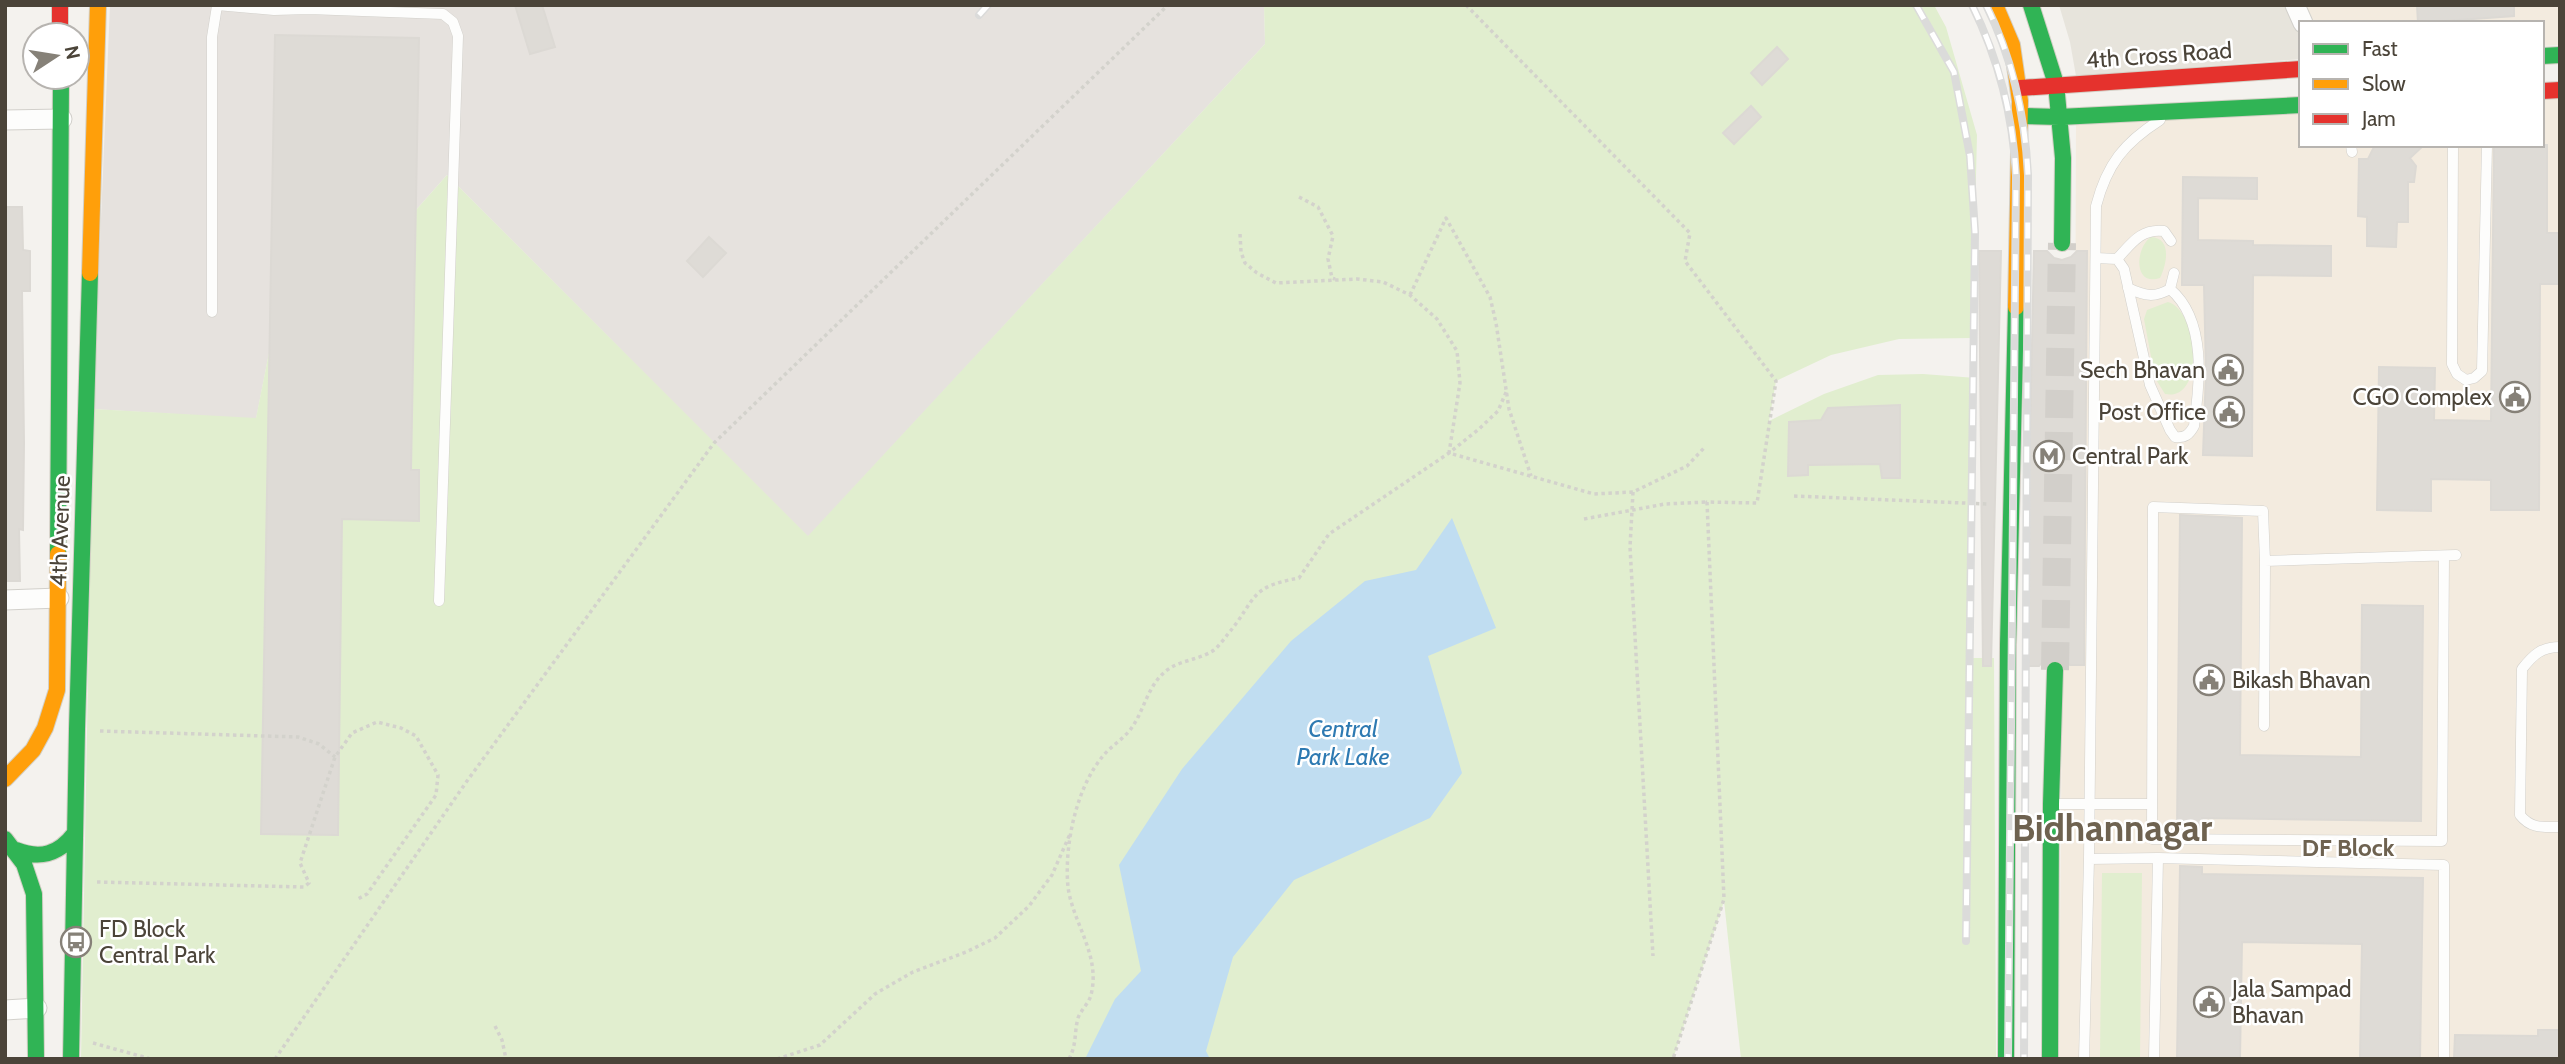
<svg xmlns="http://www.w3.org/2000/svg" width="2565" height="1064" font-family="Cabin,sans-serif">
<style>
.residential{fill:#e7e4dc}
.commercial{fill:#f3ebdf}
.industrial{fill:#e6e2de}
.green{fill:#e1eecf}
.water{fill:#c0ddf1}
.building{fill:#dedbd6;stroke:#dcd9d4;stroke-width:2}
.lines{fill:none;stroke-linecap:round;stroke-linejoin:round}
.secondary-tunnel{stroke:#d2cfca;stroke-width:28;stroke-dasharray:28 14;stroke-linecap:butt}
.lane-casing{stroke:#d2d0cb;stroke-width:11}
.street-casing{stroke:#d2d0cb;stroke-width:21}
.fast-casing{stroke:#d3cfc5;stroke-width:18}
.slow-casing{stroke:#d3cfc5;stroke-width:18}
.jam-casing{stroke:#d3cfc5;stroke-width:18}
.path{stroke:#d3d2cc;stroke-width:3.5;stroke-dasharray:3.5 3.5;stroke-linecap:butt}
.lane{stroke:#fdfdfc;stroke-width:10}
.street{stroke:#fdfdfc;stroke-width:19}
.fast{stroke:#30b455;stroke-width:16}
.slow{stroke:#ff9f0a;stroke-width:16}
.jam{stroke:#e5322d;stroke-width:16}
.rail-casing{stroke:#dbdbda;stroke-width:8}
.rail{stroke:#fff;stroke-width:5;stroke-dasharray:16;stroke-linecap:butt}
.labels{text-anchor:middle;stroke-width:5;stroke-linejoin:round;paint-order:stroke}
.street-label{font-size:23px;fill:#4b4439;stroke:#fff}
.poi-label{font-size:23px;fill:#4b4439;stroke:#fff;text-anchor:start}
.water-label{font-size:24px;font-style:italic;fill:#2e7ab2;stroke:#fff}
.neighbourhood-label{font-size:24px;font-weight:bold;fill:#6e6250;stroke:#fff}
.town-label{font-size:37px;font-weight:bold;fill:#6e6250;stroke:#fff}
</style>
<rect width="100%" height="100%" fill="#f4f2ee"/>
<path class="residential" d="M 2059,5 L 2287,5 L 2301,36 L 2301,59 L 2076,76 L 2070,42 Z"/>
<path class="commercial" d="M 2306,5 L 2560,5 L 2560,45 L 2542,46 L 2542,23 L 2314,23 Z
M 2560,96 L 2560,1059 L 2059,1059 L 2062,697 L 2075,431 L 2076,124 L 2301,112 L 2301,145 L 2542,145 L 2542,98 Z"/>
<path class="industrial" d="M 110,5 L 1264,5 L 1265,44 L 808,537 L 447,175 L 352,282 L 282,287 L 256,419 L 93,409 Z"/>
<path class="green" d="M 1264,5 L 1934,5 L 1946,27 L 1977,135 L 1972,338 L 1899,339 L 1831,355 L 1776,381 L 1769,421 L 1824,394 L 1878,375 L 1923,374 L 1976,378 L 1973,658 L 1994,658 L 1996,1059 L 1741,1059 L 1724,901 L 1673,1059 L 81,1059 L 93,409 L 256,418 L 282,287 L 352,282 L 447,175 L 808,536 L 1265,44 Z
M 2151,237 C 2172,238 2167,264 2160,278 C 2133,287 2135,248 2151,237 Z
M 2168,302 C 2198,310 2206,402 2165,394 L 2155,378 L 2144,319 L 2147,310 Z
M 2102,873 L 2142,873 L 2140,1059 L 2100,1059 Z"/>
<path class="water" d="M 1452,518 L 1496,628 L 1428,656 L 1462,773 L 1430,818 L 1294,880 L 1233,957 L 1206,1051 L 1210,1059 L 1085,1059 L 1115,999 L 1141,971 L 1119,865 L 1182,769 L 1291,641 L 1365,581 L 1416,570 Z"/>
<path class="building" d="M 515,5 L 542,5 L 555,47 L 530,54 Z
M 2417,5 L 2514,5 L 2514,16 L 2418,23 Z
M 275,35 L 419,38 L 411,470 L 419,470 L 419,521 L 342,519 L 338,835 L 261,834 Z
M 1777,47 L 1788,59 L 1762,85 L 1751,73 Z
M 1751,106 L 1761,117 L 1734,144 L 1723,133 Z
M 2375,145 L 2424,145 L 2410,158 L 2416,166 L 2414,182 L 2408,182 L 2408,222 L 2397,222 L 2396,247 L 2367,246 L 2367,217 L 2358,216 L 2359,159 L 2368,159 Z
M 2494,145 L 2547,145 L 2547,233 L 2560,233 L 2560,284 L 2540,284 L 2539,510 L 2491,510 L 2491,480 L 2431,479 L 2431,511 L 2377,510 L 2379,367 L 2435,368 L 2434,420 L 2491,421 Z
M 2183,177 L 2257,178 L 2257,199 L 2198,198 L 2198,240 L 2253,241 L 2253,245 L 2331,246 L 2331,276 L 2253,275 L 2252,456 L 2203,455 L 2206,372 L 2204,285 L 2182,285 Z
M 5,207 L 22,207 L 23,250 L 30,251 L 30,291 L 22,291 L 24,443 L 23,530 L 19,529 L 20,581 L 5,581 Z
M 709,237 L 726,253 L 703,277 L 687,261 Z
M 1979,251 L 2001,251 L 1991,666 L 1983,666 Z
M 2034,251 L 2047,251 L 2054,258 L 2062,260 L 2071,257 L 2077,251 L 2087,251 L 2084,665 L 2070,665 L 2064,656 L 2055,653 L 2047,656 L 2039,666 L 2025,666 Z
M 1900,405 L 1900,478 L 1882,478 L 1880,464 L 1808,465 L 1808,475 L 1788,476 L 1789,422 L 1821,420 L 1828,408 Z
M 2180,515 L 2242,518 L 2240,755 L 2361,757 L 2362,605 L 2423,606 L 2421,821 L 2202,818 L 2202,832 L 2177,832 Z
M 2180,866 L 2202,867 L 2202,874 L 2423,878 L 2420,1059 L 2360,1059 L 2362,944 L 2242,942 L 2240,1059 L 2177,1059 Z
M 2538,1030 L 2560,1030 L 2560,1059 L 2454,1059 L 2455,1035 L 2538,1036 Z"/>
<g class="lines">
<path class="secondary-tunnel" d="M 2055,670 L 2062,243"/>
<g class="lane-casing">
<path id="lane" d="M 217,5 L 274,10 L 309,9 L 443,14 L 453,22 L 458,36 L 439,601
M 2351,145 L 2352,152
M 2453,145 L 2452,364 L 2457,374 L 2466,380 L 2474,378 L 2482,371 L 2487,145
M 2096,258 L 2117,259 L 2124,269 L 2150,385 L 2170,430 L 2175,437 C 2185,438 2189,435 2194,426 C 2200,383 2207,320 2170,289 L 2174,273
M 2117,259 C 2131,244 2141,228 2164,231 L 2171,241
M 2128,288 C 2145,296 2154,298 2170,289
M 212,312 L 212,37 L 217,6
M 2265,561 L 2263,511 L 2153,507 L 2152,839 L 2442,841 L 2444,556
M 2560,647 C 2541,647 2533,655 2522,669 L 2520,815 C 2531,829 2543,827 2560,827
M 2264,726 L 2265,561 L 2456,555
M 2054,804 L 2152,804
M 2089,859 L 2158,858 L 2444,865 L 2444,1059
M 2084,1059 L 2089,859 L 2096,206 C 2107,164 2124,143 2160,120
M 2154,1059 L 2158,858"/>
</g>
<g class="street-casing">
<path id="street" d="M 2295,5 L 2303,23
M 5,120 L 62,119
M 5,600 L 59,598
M 5,1010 L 37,1008"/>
</g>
<g class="fast-casing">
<path id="fast" d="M 2031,5 L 2056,84 L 2063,158 L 2062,243
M 2542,56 L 2560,55
M 2021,116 L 2059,117 L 2301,105
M 58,554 L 61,77
M 5,839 L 24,864 L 34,894 L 36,1059
M 16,850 C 41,860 59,854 75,833
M 71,1059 L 77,729 L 90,273
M 2006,1059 L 2008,645 L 2016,307
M 2050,1059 L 2051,804 L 2055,670"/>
</g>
<g class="slow-casing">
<path id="slow" d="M 1995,5 L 2012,45 L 2020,101 L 2016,307
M 90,273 L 98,5
M 5,779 L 33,750 L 45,728 L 57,690 L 58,554"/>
</g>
<g class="jam-casing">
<path id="jam" d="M 60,5 L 60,35
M 2020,88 L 2301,69
M 2542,91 L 2560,90"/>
</g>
<path class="path" d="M 1466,5 L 1690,233 L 1685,261 L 1776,381 L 1757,503 L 1707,502 L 1724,899 L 1673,1059
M 1299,197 L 1318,207 L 1333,236 L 1328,259 L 1332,278 L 1335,279
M 1240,234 L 1241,252 L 1245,263 L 1257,273 L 1276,283 L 1357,279 L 1383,282 L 1410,295 L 1437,319 L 1457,351 L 1460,383 L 1449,453 L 1594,494 L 1633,492 L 1687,466 L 1704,448
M 1410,295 L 1446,218 L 1490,297 L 1496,323 L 1509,409 L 1531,476
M 1633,492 L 1630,547 L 1653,956
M 1794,496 L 1988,504
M 1584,519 L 1665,504 L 1707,502
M 100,731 L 298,737 L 319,744 L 335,757
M 97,882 L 304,887 L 309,883 L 300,863 L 335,757 L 352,733 L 377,722 L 401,728 L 416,736 L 438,775 L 436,795 L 367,894 L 356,900
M 495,1026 L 502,1040 L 506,1059
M 93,1043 L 151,1059
M 275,1059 L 467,781 L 714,443 L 1168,5
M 777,1059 L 820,1045 L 875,994 L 913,972 L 966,952 L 995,938 L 1029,906 L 1052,875 L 1070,834
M 1069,1059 C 1077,1044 1074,1033 1078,1018 C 1081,1010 1089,1003 1091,995 C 1101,955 1073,924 1068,887 C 1064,846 1076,788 1103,756 C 1111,746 1122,740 1130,730 C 1145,711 1147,683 1170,668 C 1183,660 1201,659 1214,650 C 1219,646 1224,639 1228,634 C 1257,599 1248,587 1299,578 L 1329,534 L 1449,453 L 1479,429 L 1498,411 L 1507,390"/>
<use href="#lane" class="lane"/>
<use href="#street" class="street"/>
<use href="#fast" class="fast"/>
<use href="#slow" class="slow"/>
<use href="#jam" class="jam"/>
<g class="rail-casing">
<path id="rail" d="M 1916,5 L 1954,72 L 1970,156 L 1975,232 L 1966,941
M 1972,5 C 1999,60 2013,114 2016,176 L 2008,1059
M 1986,5 C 2013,59 2025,115 2028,175 L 2024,1059
M 979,15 L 988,5"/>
</g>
<use href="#rail" class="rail"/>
</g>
<defs>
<g id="civic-ring" transform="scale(1.575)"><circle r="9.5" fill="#fff" stroke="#868178" stroke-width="1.5"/><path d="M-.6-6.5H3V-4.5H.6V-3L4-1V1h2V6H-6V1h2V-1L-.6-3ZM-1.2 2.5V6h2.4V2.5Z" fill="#868178"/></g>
<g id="metro-ring" transform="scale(1.575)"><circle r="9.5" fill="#fff" stroke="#868178" stroke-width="1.5"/><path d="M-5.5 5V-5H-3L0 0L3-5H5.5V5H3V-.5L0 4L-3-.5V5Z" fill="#868178"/></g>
<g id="bus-ring" transform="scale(1.575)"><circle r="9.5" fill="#fff" stroke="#868178" stroke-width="1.5"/><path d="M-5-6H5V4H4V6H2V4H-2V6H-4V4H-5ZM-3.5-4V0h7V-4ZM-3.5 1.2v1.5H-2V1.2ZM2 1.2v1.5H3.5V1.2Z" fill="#868178"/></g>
</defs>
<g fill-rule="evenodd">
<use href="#civic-ring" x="2228" y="370"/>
<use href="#civic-ring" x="2515" y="397"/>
<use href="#civic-ring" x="2229" y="412"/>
<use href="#metro-ring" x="2049" y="456"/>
<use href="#civic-ring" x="2209" y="680"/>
<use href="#bus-ring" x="76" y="942"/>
<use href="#civic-ring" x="2209" y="1002"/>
</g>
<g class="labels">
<g class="street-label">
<text transform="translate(2159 55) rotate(-4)" y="8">4th Cross Road</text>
<text transform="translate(60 531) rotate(-88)" y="8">4th Avenue</text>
</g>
<g class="poi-label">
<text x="2205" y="378" text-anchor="end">Sech Bhavan</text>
<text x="2492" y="405" text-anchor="end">CGO Complex</text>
<text x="2206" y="420" text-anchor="end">Post Office</text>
<text x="2072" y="464">Central Park</text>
<text x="2232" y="688">Bikash Bhavan</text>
<text x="99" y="937">FD Block<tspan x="99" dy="26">Central Park</tspan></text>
<text x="2232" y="997">Jala Sampad<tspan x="2232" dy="26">Bhavan</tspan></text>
</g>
<g class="water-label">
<text x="1343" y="737">Central<tspan x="1343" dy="28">Park Lake</tspan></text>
</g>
<g class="neighbourhood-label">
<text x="2348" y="856">DF Block</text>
</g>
<g class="town-label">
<text x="2112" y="841">Bidhannagar</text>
</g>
</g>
<rect width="2565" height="1064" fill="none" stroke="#4b4439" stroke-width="14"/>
<rect x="2299" y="21" width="245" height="126" fill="#ffffff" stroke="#b7b4b0" stroke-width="2"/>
<rect x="2313" y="44" width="35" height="10" fill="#30b455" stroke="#b7b4b0" stroke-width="2"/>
<text x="2362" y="56" font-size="21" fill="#4b4439">Fast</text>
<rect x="2313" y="79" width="35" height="10" fill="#ff9f0a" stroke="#b7b4b0" stroke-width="2"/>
<text x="2362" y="91" font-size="21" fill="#4b4439">Slow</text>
<rect x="2313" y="114" width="35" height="10" fill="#e5322d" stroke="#b7b4b0" stroke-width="2"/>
<text x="2362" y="126" font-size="21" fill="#4b4439">Jam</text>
<g transform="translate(56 56) rotate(78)"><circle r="33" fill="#ffffff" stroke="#b7b4b0" stroke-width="2"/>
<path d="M0-5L12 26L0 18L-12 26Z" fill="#868178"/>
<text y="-10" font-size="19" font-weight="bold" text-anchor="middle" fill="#4b4439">N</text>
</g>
</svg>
